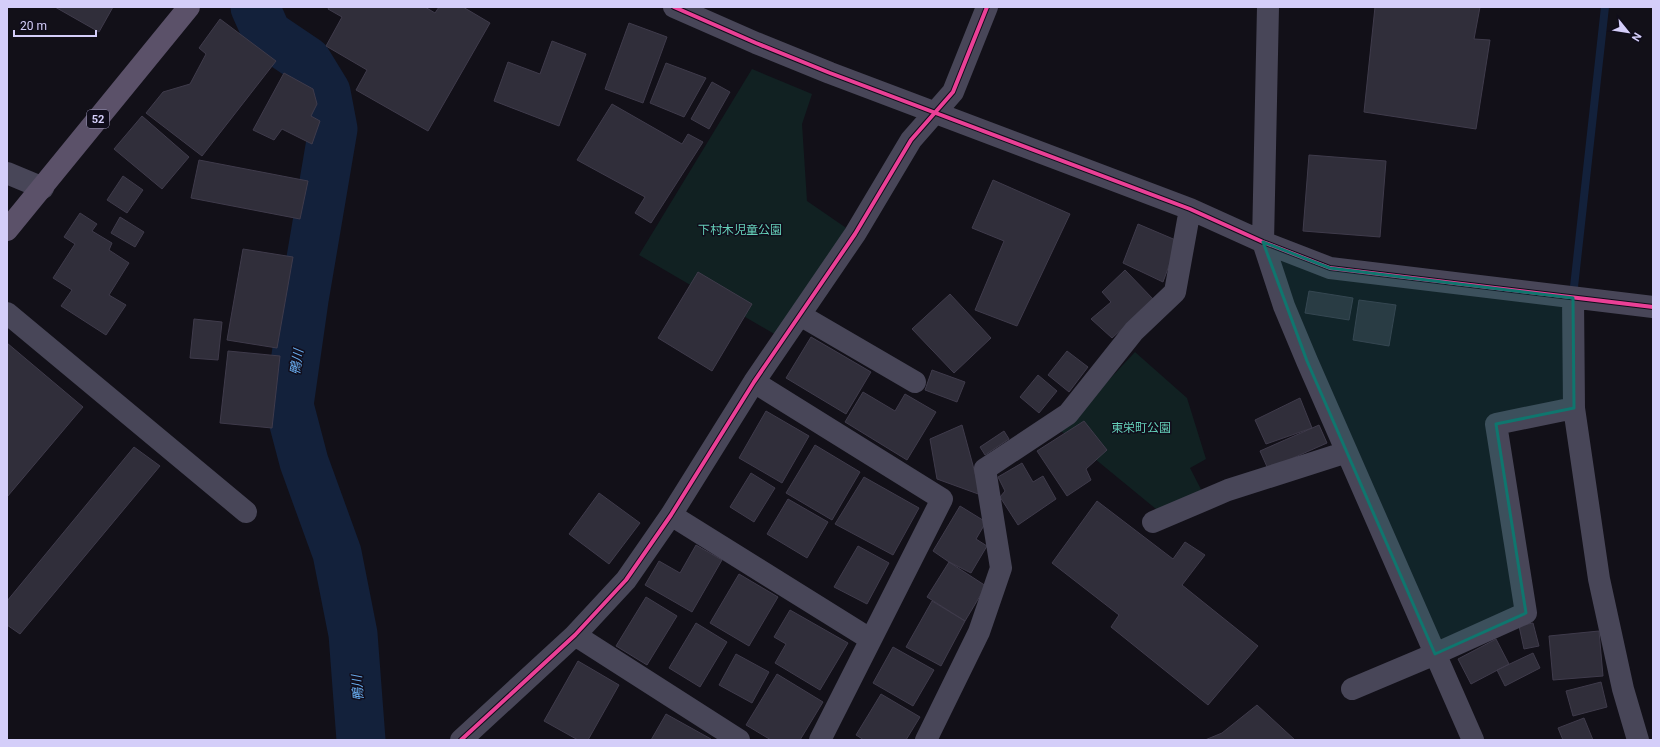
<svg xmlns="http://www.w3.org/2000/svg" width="1660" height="747" font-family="Roboto,'Noto Sans JP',sans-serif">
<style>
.green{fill:#112122}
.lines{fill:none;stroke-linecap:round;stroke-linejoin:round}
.stream{stroke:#13213b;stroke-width:8}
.river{stroke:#13213b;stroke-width:49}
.building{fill:#302e3a;stroke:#3f3b4b}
.minor{stroke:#484658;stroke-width:22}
.major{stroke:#5b5169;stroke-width:22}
.cycleway-casing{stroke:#100d1b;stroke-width:6}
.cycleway{stroke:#ea4096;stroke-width:4}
.marked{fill:#0f766e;fill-opacity:0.2;stroke:#0f766e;stroke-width:3;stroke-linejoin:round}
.labels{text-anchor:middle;stroke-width:3;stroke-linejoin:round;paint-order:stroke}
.shield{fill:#100d1b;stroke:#9994b6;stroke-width:1}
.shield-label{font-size:11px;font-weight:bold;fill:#d4cef9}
.park-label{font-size:12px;fill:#64cfb8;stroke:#100d1b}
.water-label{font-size:13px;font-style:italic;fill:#68abed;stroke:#100d1b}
</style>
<rect width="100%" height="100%" fill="#121018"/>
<path class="green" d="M 752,69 L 812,94 L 802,124 L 807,201 L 855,234 L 783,339 L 639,255 Z
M 1135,352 L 1187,398 L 1206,459 L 1190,468 L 1209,505 L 1173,523 L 1061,431 Z"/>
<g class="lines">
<path class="stream" d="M 1573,296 L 1605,7"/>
<path class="river" d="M 255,7 L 267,34 L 307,61 L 326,92 L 333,129 L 304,300 L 289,405 L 304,462 L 337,553 L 353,634 L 361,740"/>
</g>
<path class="building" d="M 55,7 L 113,7 L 99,32 Z
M 329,7 L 425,7 L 435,13 L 439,7 L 463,7 L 490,23 L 428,131 L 356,90 L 367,70 L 326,46 L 342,17 L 328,9 Z
M 1375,7 L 1480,7 L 1474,39 L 1490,40 L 1476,129 L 1364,112 Z
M 220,19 L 276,61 L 202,156 L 146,113 L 163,92 L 190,84 L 206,54 L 199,48 Z
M 629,23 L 667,37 L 643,103 L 605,89 Z
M 552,41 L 586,54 L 559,126 L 494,101 L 508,62 L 540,74 Z
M 666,63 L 706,78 L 684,117 L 650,103 Z
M 284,73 L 313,89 L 317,104 L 311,116 L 320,121 L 312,144 L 282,129 L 274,140 L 253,130 Z
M 712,82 L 730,92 L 709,129 L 691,119 Z
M 612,104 L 682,144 L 688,134 L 703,142 L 651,223 L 635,213 L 645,197 L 577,160 Z
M 142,116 L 189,157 L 162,189 L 114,149 Z
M 1309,155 L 1386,161 L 1380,237 L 1303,231 Z
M 199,160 L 308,181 L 300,219 L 191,198 Z
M 123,176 L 143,190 L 127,213 L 107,200 Z
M 993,180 L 1070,214 L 1017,326 L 975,310 L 1004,241 L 972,228 Z
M 80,213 L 97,224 L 92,231 L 112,243 L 109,250 L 129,263 L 109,295 L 126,305 L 106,335 L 61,306 L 72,290 L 53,278 L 75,244 L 64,237 Z
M 120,217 L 144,232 L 135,247 L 111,233 Z
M 1138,224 L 1178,241 L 1163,282 L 1123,263 Z
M 243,249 L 293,257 L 277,348 L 227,340 Z
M 1125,270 L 1154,300 L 1112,338 L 1091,319 L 1111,302 L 1102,292 Z
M 698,272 L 752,304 L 712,371 L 658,338 Z
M 1309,291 L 1353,298 L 1349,320 L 1305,313 Z
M 950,294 L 991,338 L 954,373 L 912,329 Z
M 1359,300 L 1396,305 L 1389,346 L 1353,340 Z
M 194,319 L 222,322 L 218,360 L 190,358 Z
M 811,337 L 871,372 L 846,414 L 786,378 Z
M 7,343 L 83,407 L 7,497 Z
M 228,351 L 280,356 L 272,428 L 220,423 Z
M 1067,351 L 1088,367 L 1069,392 L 1048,375 Z
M 932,370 L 965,382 L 957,402 L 925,390 Z
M 1038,375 L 1057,391 L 1039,413 L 1020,397 Z
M 863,392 L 895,411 L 905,394 L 936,412 L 907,460 L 845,422 Z
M 1300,398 L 1312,428 L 1266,444 L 1255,420 Z
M 766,411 L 809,436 L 782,483 L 739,458 Z
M 1084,421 L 1107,450 L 1086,469 L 1091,480 L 1067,496 L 1037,451 Z
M 962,425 L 981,495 L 937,479 L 930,439 Z
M 1319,425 L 1327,443 L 1268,469 L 1260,451 Z
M 1004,431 L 1009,439 L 985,455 L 980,447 Z
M 815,445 L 860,472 L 832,520 L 786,493 Z
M 134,447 L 160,466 L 20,634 L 7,625 L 7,601 Z
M 1022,463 L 1033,482 L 1043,476 L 1056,499 L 1018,525 L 1000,497 L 1005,491 L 998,477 Z
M 751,473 L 775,488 L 754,522 L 730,507 Z
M 864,477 L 919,508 L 893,555 L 835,524 Z
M 599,493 L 640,523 L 609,564 L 569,534 Z
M 788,499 L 828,522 L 807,558 L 767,534 Z
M 1097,501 L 1173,559 L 1185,542 L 1205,555 L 1182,585 L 1258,646 L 1208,705 L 1111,627 L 1119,615 L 1052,563 Z
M 960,506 L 986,522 L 976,539 L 987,546 L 971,573 L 949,562 L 933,551 Z
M 696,545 L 722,560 L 692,612 L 645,585 L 659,561 L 680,573 Z
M 858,546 L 889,563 L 867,604 L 834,587 Z
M 949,562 L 986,586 L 965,621 L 927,597 Z
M 739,574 L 778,597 L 749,646 L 710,623 Z
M 646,597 L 677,616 L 647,665 L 616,646 Z
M 932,601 L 965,621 L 941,666 L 906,647 Z
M 790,610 L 848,643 L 820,690 L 775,663 L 786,644 L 774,637 Z
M 696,623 L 727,642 L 700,687 L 669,668 Z
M 1533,623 L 1539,646 L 1524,649 L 1519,626 Z
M 1599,631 L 1603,676 L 1553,680 L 1549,636 Z
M 1496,639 L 1509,664 L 1471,684 L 1458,659 Z
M 893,647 L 934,670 L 913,706 L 873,683 Z
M 1533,653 L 1540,668 L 1505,686 L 1497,670 Z
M 736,654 L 769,672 L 752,703 L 719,685 Z
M 578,661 L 619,685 L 588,740 L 578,740 L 544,721 Z
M 777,674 L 823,702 L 800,740 L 771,740 L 746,725 Z
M 1601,682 L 1607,707 L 1573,716 L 1566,691 Z
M 881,694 L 920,717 L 906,740 L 864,740 L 856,735 Z
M 1257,705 L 1295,740 L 1205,740 L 1222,733 Z
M 666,714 L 711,739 L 710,740 L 651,740 Z
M 1584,718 L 1593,740 L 1563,740 L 1558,728 Z"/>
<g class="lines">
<path class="minor" d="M 674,7 L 756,43 L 830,73 L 1190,209 L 1263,242 L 1330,268 L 1653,307
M 1268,7 L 1263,242 L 1284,306 L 1307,361 L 1473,740
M 7,173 L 43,188
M 1573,298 L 1574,408 L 1599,579 L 1623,689 L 1638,740
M 7,313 L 246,512
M 800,315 L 915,382
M 754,382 L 942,499 L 820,740
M 671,515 L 870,639
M 1153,522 L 1228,490 L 1347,452
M 575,635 L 739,740
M 1352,689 L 1435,654 L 1526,613 L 1496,424 L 1574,408
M 461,740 L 575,635 L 626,580 L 671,515 L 754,382 L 855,234 L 911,140 L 953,92 L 987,7
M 926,740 L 979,632 L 1001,568 L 985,469 L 1068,414 L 1134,331 L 1175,292 L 1190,209"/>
<path class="major" d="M 7,230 L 189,7"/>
<g class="cycleway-casing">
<path id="cycleway" d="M 674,7 L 756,43 L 830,73 L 1190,209 L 1263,242 L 1330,268 L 1653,307
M 461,740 L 575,635 L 626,580 L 671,515 L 754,382 L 855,234 L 911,140 L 953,92 L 987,7"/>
</g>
<use href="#cycleway" class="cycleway"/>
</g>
<path class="marked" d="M 1263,242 L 1330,268 L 1573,298 L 1574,408 L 1496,424 L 1526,613 L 1435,654 L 1307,361 Z"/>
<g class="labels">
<rect class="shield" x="87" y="110" width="22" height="18" rx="3"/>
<g class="shield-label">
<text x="98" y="123">52</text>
</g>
<g class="park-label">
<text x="740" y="234">下村木児童公園</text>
<text x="1141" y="432">東栄町公園</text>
</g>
<g class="water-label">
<text transform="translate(296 362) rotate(-81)" y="5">鴨川</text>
<text transform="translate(357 688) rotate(-94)" y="5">鴨川</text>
</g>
</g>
<rect width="1660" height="747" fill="none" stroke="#d4cef9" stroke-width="16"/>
<g transform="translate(1628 32) rotate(120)" stroke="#100d1b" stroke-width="3" paint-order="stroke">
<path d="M0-3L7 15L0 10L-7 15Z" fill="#d4cef9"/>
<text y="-6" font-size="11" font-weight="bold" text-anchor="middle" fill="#d4cef9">N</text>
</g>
<path d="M14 30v6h82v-6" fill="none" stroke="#d4cef9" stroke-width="2"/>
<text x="20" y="30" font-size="12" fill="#d4cef9" stroke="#100d1b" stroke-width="3" paint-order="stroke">20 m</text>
</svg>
